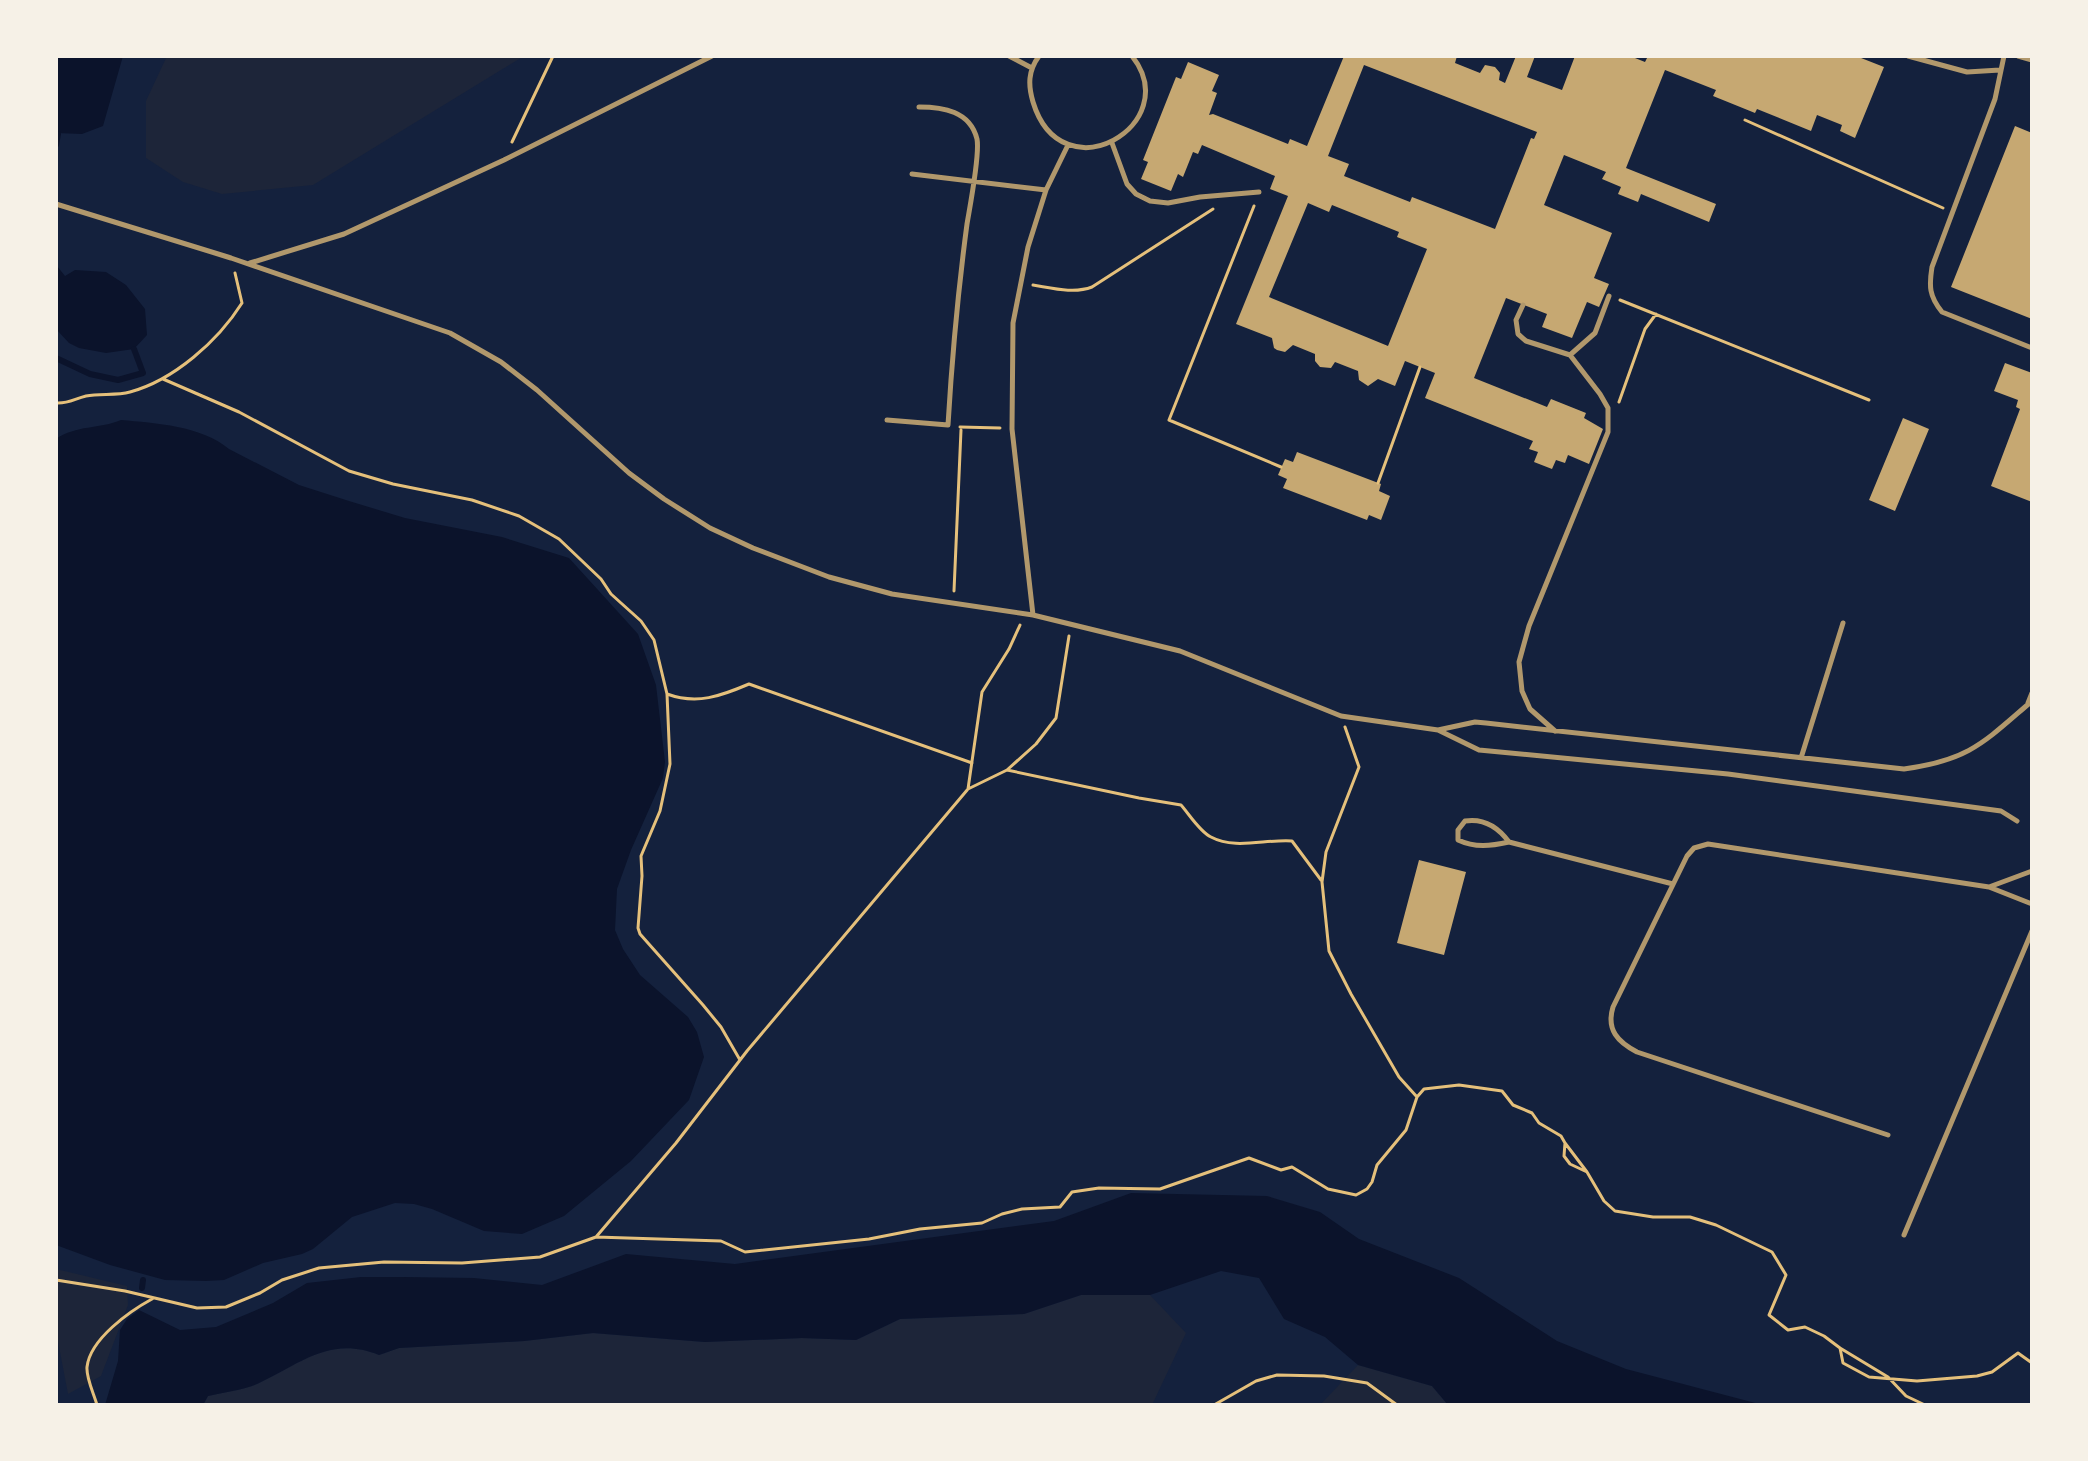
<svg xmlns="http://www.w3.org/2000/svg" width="2088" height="1461" font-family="Figtree,sans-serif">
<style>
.green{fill:#1d2539}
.water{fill:#0b132b}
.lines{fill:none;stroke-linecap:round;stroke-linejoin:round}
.stream{stroke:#0b132b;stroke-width:6}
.building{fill:#c6a872;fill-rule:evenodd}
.path{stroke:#e5c07b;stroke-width:3}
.service{stroke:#b1986c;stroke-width:5}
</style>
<rect width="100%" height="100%" fill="#14213d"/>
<path class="green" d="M 167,56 L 524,56 L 313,185 L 222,194 L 183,182 L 146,158 L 146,101 Z
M 56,1269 L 127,1286 L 128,1305 L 101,1376 L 68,1394 L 56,1331 Z
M 1081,1295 L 1150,1295 L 1186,1333 L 1152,1405 L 203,1405 L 208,1396 C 224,1392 242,1390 257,1384 C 300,1364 330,1335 379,1355 L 399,1348 L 524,1341 L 593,1333 L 704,1342 L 802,1338 L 856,1340 L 900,1319 L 1024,1314 Z
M 1358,1365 L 1432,1386 L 1448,1405 L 1320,1405 Z"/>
<path class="water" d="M 56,56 L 123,56 L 103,126 L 82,134 L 56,133 Z
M 56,259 L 57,266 L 65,276 L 75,270 L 106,272 L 126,285 L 145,309 L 147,335 L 134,349 L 106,353 L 79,348 L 69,343 L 56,329 Z
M 121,420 C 155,423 202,426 229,449 L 299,485 L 349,501 L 405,518 L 502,537 L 569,558 L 638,634 L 656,685 L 665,762 L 663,778 L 631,850 L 617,889 L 615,930 L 623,949 L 640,975 L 688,1017 L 697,1032 L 704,1057 L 689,1100 L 631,1161 L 564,1216 L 522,1234 L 484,1231 L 432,1209 L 414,1204 L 395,1203 L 352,1217 L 313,1249 L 302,1254 L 263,1263 L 224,1280 L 206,1281 L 165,1280 L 110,1265 L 56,1245 L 56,439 C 76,425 100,429 121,420 Z
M 1131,1193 L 1267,1196 L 1320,1212 L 1359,1239 L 1459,1278 L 1557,1341 L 1626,1369 L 1763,1405 L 1448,1405 L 1432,1386 L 1358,1365 L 1325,1337 L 1284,1319 L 1259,1278 L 1221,1271 L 1150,1295 L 1081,1295 L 1024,1314 L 900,1319 L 856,1340 L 802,1338 L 705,1342 L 593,1333 L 524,1341 L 399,1348 L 379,1355 C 330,1335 300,1364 257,1384 C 242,1390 224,1392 208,1396 L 203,1405 L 105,1405 L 118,1361 L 120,1330 L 127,1319 L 139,1310 L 180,1330 L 216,1327 L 273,1303 L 307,1283 L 361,1277 L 404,1277 L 474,1278 L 542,1285 L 626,1254 L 735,1264 L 1054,1221 Z"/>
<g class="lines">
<path class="stream" d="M 56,145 L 58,134
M 56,358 L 90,374 L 118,380 L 143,373 L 134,349
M 142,1288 L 143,1280"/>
</g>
<path class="building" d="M 1344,56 L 1457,56 L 1455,63 L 1480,73 L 1485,65 L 1495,67 L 1500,73 L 1499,80 L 1505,83 L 1516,56 L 1535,56 L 1527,77 L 1562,90 L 1575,56 L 1630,56 L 1645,62 L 1648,56 L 1856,56 L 1884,67 L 1855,138 L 1840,131 L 1842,125 L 1817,115 L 1811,131 L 1757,109 L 1755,113 L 1713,96 L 1716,90 L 1665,70 L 1626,168 L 1716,204 L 1709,222 L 1641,194 L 1638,202 L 1618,194 L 1621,187 L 1602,179 L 1606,172 L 1564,155 L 1544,205 L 1612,233 L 1594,278 L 1609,284 L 1599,307 L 1587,302 L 1572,338 L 1542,327 L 1547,314 L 1506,298 L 1474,378 L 1547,407 L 1551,399 L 1586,413 L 1584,418 L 1603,429 L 1589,464 L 1568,455 L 1565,463 L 1556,460 L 1552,469 L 1534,462 L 1538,452 L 1529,449 L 1533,441 L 1425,398 L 1435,373 L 1405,361 L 1395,386 L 1378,379 L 1368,386 L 1359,380 L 1358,371 L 1335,362 L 1331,368 L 1320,367 L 1315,361 L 1315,354 L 1293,345 L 1285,352 L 1277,350 L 1274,348 L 1272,338 L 1236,324 L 1288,196 L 1270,189 L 1275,176 L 1202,145 L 1198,154 L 1193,152 L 1183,177 L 1178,174 L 1171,191 L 1141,179 L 1148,162 L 1143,160 L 1176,77 L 1181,79 L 1188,62 L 1219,75 L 1212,91 L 1217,93 L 1209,115 L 1213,114 L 1288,144 L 1290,139 L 1307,146 ZM 1364,65 L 1537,132 L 1534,139 L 1531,138 L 1495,229 L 1412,197 L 1410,202 L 1344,176 L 1349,164 L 1328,156 ZM 1308,203 L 1329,212 L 1332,205 L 1399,232 L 1397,237 L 1427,249 L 1388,346 L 1269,297 Z
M 2015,126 L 2032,133 L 2032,319 L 1951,287 Z
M 2005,363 L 2032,373 L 2032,502 L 1991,486 L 2020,409 L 2016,407 L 2018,400 L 1994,391 Z
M 1903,418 L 1929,429 L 1895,511 L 1869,500 Z
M 1297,452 L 1381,484 L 1379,491 L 1390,496 L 1381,520 L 1369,515 L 1367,520 L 1283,488 L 1287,479 L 1278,475 L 1285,459 L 1293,462 Z
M 1419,860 L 1466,872 L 1444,955 L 1397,943 Z"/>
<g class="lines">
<path class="path" d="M 1745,120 L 1943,208
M 512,142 L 553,56
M 1254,206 L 1169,420 L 1281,467
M 1033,285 C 1052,288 1074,294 1092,287 L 1213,209
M 1620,300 L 1869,400
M 163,379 L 239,412 L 349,471 L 393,484 L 472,500 L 519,516 L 559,539 L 601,579 L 611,594 L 641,621 L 654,640 L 667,694 L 670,764 L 660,811 L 641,856 L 642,876 L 638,928 L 640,934 L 703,1005 L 721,1027 L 740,1060
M 1619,402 L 1645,329 L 1656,314
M 56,403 C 68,404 74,399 86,396 C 100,393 116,396 130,392 C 174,380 218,341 242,303 L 235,273
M 960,427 L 1000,428
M 1378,483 L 1420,367
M 954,591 L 961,430
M 667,694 C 697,705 721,696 749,684 L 972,763
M 1345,727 L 1359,767 L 1326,852 L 1322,882 L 1329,951 L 1351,994 L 1399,1077 L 1417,1097
M 1007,770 L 1139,798 L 1181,805 C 1189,814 1200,832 1211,837 C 1235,850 1265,839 1292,841 L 1321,880
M 968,789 L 982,692 L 1009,649 L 1020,625
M 1565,1143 L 1587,1172
M 596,1237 L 721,1241 L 745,1252 L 869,1239 L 920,1229 L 982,1223 L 1002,1214 L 1022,1209 L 1060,1207 L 1072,1192 L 1099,1188 L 1160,1189 L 1249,1158 L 1281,1170 L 1292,1167 L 1328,1189 L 1356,1195 L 1367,1189 L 1372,1182 L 1377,1165 L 1406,1130 L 1417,1097 L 1424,1089 L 1459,1085 L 1502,1091 L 1513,1105 L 1532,1113 L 1539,1123 L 1561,1136 L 1565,1143 L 1564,1156 L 1570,1164 L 1587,1172 L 1604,1201 L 1615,1211 L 1653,1217 L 1690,1217 L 1716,1225 L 1772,1252 L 1786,1275 L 1769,1315 L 1788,1330 L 1805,1327 L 1824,1336 L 1840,1348 L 1888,1377 L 1906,1396 L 1925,1405
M 56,1280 L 125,1291 L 197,1308 L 226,1307 L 260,1293 L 282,1280 L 319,1268 L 384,1262 L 462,1263 L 540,1257 L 596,1237 L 676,1143 L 747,1051 L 968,789 L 1007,770 L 1036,744 L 1056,718 L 1069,636
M 1840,1348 L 1843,1363 L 1869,1377 L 1917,1381 L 1977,1376 L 1992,1372 L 2018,1353 L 2032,1363
M 97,1405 C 94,1394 86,1378 87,1367 C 90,1339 130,1311 152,1299
M 1214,1405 L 1256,1381 L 1277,1375 L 1324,1376 L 1367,1383 L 1397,1405"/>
<path class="service" d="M 1009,56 L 1030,67
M 1039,56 C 1028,71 1028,85 1033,102 C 1062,197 1186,124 1132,56
M 1908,56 L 1967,72 L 2000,70
M 2004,56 L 1995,99 L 1932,267 C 1929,286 1929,296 1942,312 L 2032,348
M 2018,56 L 2032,60
M 1112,143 L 1127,184 L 1136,194 L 1150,201 L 1168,203 L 1200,197 L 1259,192
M 912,174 L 1046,190
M 56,204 L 231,258 L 450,333 L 501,362 L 537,390 L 629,473 L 664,499 L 710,528 L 753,548 L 829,577 L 892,594 L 1033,615 L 1180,651 L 1341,716 L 1438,730 L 1479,750 L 1728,774 L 2001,811 L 2017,821
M 250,263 L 344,234 L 504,160 L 712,56
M 1523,305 L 1516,320 L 1518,334 L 1526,341 L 1570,355 L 1600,394 L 1608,408 L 1608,432 L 1529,626 L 1519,662 L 1522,691 L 1530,709 L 1555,731
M 1570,355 L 1595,333 L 1609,296
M 887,420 L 948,425 C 952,358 958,291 967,224 C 970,206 980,155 977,139 C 970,111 943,107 919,107
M 1033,615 L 1012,429 L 1013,323 L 1028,247 L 1046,190 L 1068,145
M 2028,703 L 2032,693
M 1438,730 L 1475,722 L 1486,723 L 1904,769 C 1970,760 1984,742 2032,701
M 1801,758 L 1843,623
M 1509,842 C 1498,827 1484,818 1465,821 L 1458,830 L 1458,840 C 1475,848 1491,846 1509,842 L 1673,884
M 1989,887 L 2032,871
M 1888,1135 L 1637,1052 C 1618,1042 1606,1030 1613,1007 L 1687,856 L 1694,848 L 1708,844 L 1989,887 L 2032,904
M 1904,1235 L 2032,931"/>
</g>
<rect width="2088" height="1461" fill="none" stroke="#f6f1e7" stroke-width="116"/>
</svg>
